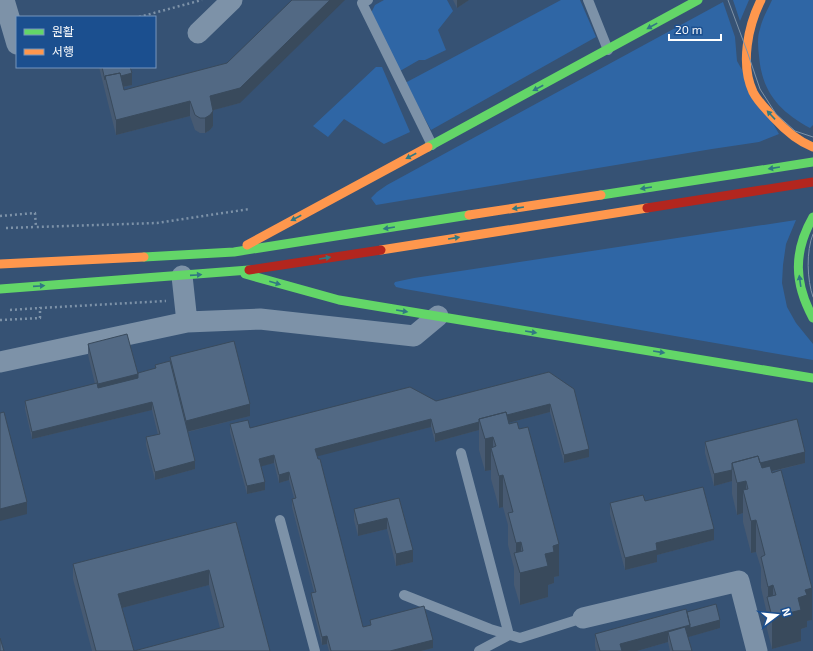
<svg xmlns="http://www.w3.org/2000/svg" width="813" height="651" font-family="'Exo 2','Noto Sans KR',sans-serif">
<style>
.green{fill:#2f66a5}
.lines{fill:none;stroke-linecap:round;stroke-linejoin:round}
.path{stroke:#7d92a8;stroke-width:2.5;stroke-dasharray:2 3;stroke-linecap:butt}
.lane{stroke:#7d92a8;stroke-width:10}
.street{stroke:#7d92a8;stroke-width:21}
.fast{stroke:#63d668;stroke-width:9}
.slow{stroke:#ff974d;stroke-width:9}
.jam{stroke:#b3261e;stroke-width:9}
.tram{stroke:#7e92a7;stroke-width:1}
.wall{fill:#475a72;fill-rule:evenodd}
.shaded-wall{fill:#394a5c}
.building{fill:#526984;stroke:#394a5c;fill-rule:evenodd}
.oneway{fill:#317883}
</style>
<rect width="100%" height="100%" fill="#365274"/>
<path class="green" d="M 384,0 L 447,0 L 453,11 L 438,30 L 446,50 L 425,60 L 419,60 L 400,71 L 370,15 L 375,5 Z
M 561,0 L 580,0 L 596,37 L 431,130 L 405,83 Z
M 733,0 L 749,0 L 740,21 Z
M 772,0 L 813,0 L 813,125 L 810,128 C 779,111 762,92 759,56 C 758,47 757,37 760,29 C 762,19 768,9 772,0 Z
M 723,2 L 735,37 L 737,61 L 779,134 L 759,142 L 712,149 L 376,205 L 371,198 L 377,192 L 387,185 Z
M 376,67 L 382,67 L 410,132 L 384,144 L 344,119 L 328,137 L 313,126 Z
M 796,220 L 786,244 L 783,265 L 782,283 L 787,307 L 796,323 L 813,344 L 813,360 L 405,289 L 396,287 L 394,284 L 395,282 L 414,278 Z"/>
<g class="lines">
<path class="path" d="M 139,17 L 202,0
M 0,216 L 35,213 L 36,227 L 157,223 L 250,209
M 6,228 L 36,227
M 10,310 L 40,308
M 0,320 L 40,318 L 40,308 L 166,301"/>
<path class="lane" d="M 368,0 L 362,3 L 432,145
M 588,0 L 608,50
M 461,453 L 509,635 L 479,651
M 280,520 L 315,651
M 404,595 L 490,629 L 520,638 L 583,618"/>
<path class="street" d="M 4,0 L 17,44
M 198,33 L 232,0
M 182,276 L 187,322
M 0,362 L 187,322 L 260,319 L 414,336 L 438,316
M 583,618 L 739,581 L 757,651"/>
<path class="fast" d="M 428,147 L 698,0
M 601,195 L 813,162
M 813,217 C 793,252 794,283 813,318
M 144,257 L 234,252 L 469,215
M 245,274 L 339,300 L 813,378
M 0,289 L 249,270"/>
<path class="slow" d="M 761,0 C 748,26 740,64 753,92 C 758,102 767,110 774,118 C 785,130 797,141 813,147
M 469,215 L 601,195
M 247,245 L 428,147
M 381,250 L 647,208
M 0,264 L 144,257"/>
<path class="jam" d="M 647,208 L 813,182
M 249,270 L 381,250"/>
<path class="tram" d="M 728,0 L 747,51 L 760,89 L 776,114 L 795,131 L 813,137
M 813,234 C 806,251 807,280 813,297"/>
</g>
<path class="wall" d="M 453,0 L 469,0 L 457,8 Z
M 99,67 L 130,67 L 132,85 L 124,87 L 124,90 L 240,103 L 213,110 L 213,126 L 210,130 L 205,133 L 200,133 L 195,130 L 190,116 L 116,135 Z
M 88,344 L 138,373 L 155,369 L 155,365 L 170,361 L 170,357 L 250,416 L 188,432 L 195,469 L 155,480 L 146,445 L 146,437 L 158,435 L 152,410 L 32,439 L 25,409 L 25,401 L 95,384 L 88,355 Z
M 549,372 L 589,457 L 564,463 L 550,412 L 508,423 L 559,576 L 554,577 L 554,583 L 548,585 L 548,597 L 520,605 L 514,585 L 514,568 L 508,545 L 508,525 L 503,507 L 499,508 L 491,479 L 491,470 L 485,471 L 479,450 L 479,430 L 435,442 L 431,427 L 317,456 L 363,627 L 370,625 L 370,620 L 433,648 L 421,651 L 329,651 L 327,644 L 322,645 L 311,601 L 311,593 L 314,592 L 292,507 L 292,499 L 294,498 L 289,480 L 279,483 L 274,463 L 261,466 L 265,490 L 247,494 L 230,432 L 230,424 L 250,428 L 436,401 Z
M 705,442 L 805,463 L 771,472 L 812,620 L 807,621 L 807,627 L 801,629 L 801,641 L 772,649 L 767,629 L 767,614 L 761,588 L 761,568 L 756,552 L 751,553 L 743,522 L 743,513 L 737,515 L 732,494 L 732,481 L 714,486 L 705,453 Z
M 399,498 L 413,562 L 396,566 L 387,529 L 358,536 L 354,520 L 354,509 Z
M 645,501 L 714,540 L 657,555 L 657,562 L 625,570 L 610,514 L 610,503 Z
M 236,522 L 270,651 L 92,651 L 73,579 L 73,564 ZM 209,585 L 220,628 L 134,651 L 122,608 Z
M 687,612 L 720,628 L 688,637 L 692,651 L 670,651 L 668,642 L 637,651 L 596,651 L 595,646 L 595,634 Z"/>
<path class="shaded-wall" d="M 330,0 L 345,0 L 240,103 L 210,111 L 210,96 Z
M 457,0 L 469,0 L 457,8 Z
M 132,73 L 132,85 L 108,90 L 106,80 Z
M 190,101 L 190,116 L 116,135 L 116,120 Z
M 213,111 L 213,126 L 210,130 L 205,133 L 205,118 Z
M 138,374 L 138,385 L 98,395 L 98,384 Z
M 152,402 L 152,410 L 32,439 L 32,432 Z
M 250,404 L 250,416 L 186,432 L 186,421 Z
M 550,404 L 550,412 L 482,430 L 480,422 Z
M 431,419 L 431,427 L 315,457 L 315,449 Z
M 479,422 L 479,430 L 435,442 L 435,434 Z
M 493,437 L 493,457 L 491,448 L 491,470 L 485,471 L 485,439 Z
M 589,449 L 589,457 L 564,463 L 564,455 Z
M 805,452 L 805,463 L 736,480 L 734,469 Z
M 274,455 L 274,463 L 259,467 L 259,459 Z
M 195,461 L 195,469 L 155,480 L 155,472 Z
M 732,470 L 732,481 L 714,486 L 714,474 Z
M 289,472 L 289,480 L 279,483 L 279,475 Z
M 503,475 L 503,507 L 499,508 L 499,476 Z
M 746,481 L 746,502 L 743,490 L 743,513 L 737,515 L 737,483 Z
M 265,482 L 265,490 L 247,494 L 247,486 Z
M 27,502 L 27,514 L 0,521 L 0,509 Z
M 387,518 L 387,529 L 358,536 L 358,525 Z
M 756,520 L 756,552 L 751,553 L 751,521 Z
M 714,529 L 714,540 L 657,555 L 657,562 L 625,570 L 625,558 L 656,543 Z
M 521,542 L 521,573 L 545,554 L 553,546 L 559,544 L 559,576 L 554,577 L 554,583 L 548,585 L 548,597 L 520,605 L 520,573 L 516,560 L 516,543 Z
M 413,550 L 413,562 L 396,566 L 396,554 Z
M 209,570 L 209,585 L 118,609 L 118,594 Z
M 773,585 L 773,617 L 798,598 L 805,590 L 812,588 L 812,620 L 807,621 L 807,627 L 801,629 L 801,641 L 772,649 L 772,617 L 768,602 L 768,587 Z
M 720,620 L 720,628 L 671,642 L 668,632 L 668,642 L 637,651 L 620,651 L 620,644 L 690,625 Z
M 327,636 L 327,644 L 322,645 L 322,637 Z
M 433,640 L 433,648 L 421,651 L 390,651 Z"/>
<path class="building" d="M 292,0 L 330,0 L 240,88 L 210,96 L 213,111 L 210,115 L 205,118 L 200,118 L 195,115 L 190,101 L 116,120 L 105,76 L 120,73 L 124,90 L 227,63 Z
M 102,67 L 130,67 L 132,73 L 121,76 L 120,73 L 105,76 L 105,80 Z
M 127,334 L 138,374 L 98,384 L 88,344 Z
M 234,341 L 250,404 L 186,421 L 170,357 Z
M 170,361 L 195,461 L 155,472 L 146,437 L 160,434 L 152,402 L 32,432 L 25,401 L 97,383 L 98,388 L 138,378 L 138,373 L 156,368 L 155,365 Z
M 549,372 L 574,389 L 589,449 L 564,455 L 550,404 L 507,415 L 506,412 L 479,419 L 479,422 L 435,434 L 431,419 L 315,449 L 318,459 L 320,459 L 363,627 L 371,625 L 370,620 L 424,606 L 433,640 L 390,651 L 331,651 L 327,636 L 322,637 L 311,593 L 316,592 L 292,499 L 296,498 L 289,472 L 279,475 L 274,455 L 259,459 L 265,482 L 247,486 L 230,424 L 248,420 L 250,428 L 410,387 L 436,401 Z
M 4,412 L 27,502 L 0,509 L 0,413 Z
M 506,412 L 509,424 L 517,422 L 519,429 L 528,427 L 559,544 L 553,546 L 554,552 L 545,554 L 548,566 L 520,573 L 514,553 L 523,551 L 521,542 L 516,543 L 508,513 L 513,512 L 503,475 L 499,476 L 491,448 L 496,446 L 493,437 L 485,439 L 479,419 Z
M 797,419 L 805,452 L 760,463 L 758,456 L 732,463 L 732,470 L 714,474 L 705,442 Z
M 758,456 L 762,468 L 770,466 L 772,473 L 781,470 L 812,588 L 805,590 L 807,595 L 798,598 L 801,610 L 772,617 L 767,597 L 776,595 L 773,585 L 768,587 L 761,557 L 765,555 L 756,520 L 751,521 L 743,490 L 748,489 L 746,481 L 737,483 L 732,463 Z
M 703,487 L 714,529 L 656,543 L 657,550 L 625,558 L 610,503 L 643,495 L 645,501 Z
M 399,498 L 413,550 L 396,554 L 387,518 L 358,525 L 354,509 Z
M 236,522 L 270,651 L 96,651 L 73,564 ZM 209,570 L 224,627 L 134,651 L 118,594 Z
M 716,604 L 720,620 L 690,628 L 690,625 L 687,612 Z
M 686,609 L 690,625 L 620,644 L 622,651 L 600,651 L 595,634 Z
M 685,627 L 692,651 L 673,651 L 668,632 Z
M 0,638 L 4,651 L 0,651 Z"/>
<defs><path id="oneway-solid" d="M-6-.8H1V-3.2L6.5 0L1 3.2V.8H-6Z"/></defs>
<g class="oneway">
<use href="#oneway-solid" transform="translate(652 26) rotate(151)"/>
<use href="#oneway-solid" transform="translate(538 88) rotate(152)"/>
<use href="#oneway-solid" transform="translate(771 115) rotate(-133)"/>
<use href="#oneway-solid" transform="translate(411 156) rotate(152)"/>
<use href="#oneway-solid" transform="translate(774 168) rotate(171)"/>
<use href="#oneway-solid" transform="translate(646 188) rotate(171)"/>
<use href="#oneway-solid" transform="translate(518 208) rotate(171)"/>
<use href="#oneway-solid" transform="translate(296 218) rotate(152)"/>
<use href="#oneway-solid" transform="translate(389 228) rotate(171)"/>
<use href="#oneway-solid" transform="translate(454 238) rotate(-9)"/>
<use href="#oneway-solid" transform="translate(325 258) rotate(-9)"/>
<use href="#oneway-solid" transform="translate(196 275) rotate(-4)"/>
<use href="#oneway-solid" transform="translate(800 281) rotate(-98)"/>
<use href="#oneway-solid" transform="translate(275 283) rotate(16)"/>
<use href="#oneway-solid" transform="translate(39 286) rotate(-4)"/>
<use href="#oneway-solid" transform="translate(402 311) rotate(9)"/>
<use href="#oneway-solid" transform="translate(531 332) rotate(9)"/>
<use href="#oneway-solid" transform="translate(659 352) rotate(9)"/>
</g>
<rect x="16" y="16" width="140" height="52" fill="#1b4f8f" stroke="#7695bc"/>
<rect x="24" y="29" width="20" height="6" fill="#63d668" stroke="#7695bc"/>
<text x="52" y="36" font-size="12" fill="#ffffff">원활</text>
<rect x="24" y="49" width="20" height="6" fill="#ff974d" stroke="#7695bc"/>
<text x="52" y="56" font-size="12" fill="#ffffff">서행</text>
<g transform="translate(777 615) rotate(74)" stroke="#1b4f8f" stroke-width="3" paint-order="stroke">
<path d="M0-3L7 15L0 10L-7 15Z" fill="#ffffff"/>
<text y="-6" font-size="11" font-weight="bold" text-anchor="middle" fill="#ffffff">N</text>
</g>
<path d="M669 34v6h52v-6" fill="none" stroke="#ffffff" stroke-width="2"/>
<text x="675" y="34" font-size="12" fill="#ffffff" stroke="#1b4f8f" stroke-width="3" paint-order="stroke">20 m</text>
</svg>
